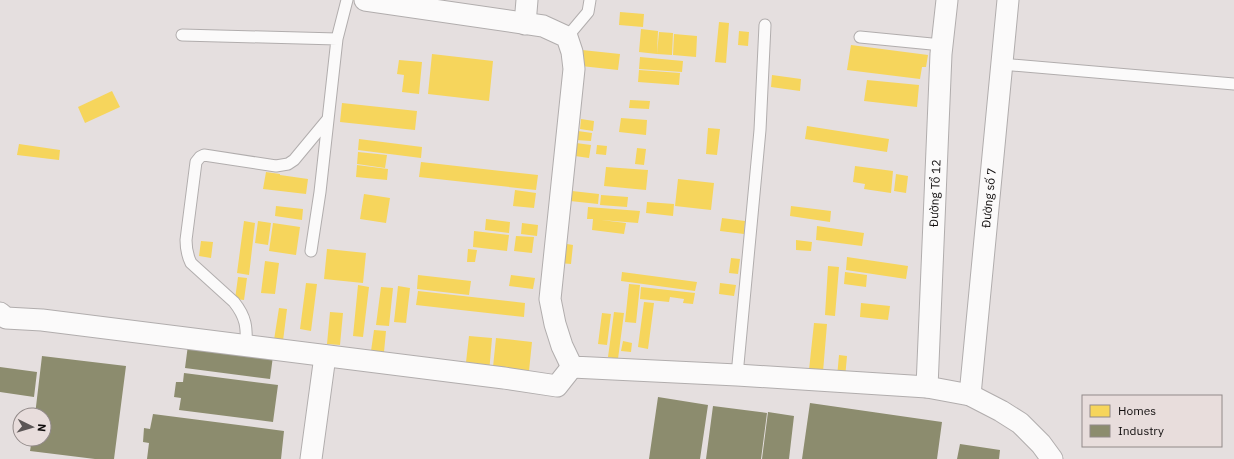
<svg xmlns="http://www.w3.org/2000/svg" width="1234" height="459" font-family="'IBM Plex Sans',sans-serif">
<style>
.homes{fill:#f6d55c}
.industry{fill:#8c8c6e}
.lines{fill:none;stroke-linecap:round;stroke-linejoin:round}
.service-casing{stroke:#b1adad;stroke-width:13}
.minor-casing{stroke:#b1adad;stroke-width:23}
.service{stroke:#fbfafa;stroke-width:11}
.minor{stroke:#fbfafa;stroke-width:21}
.labels{text-anchor:middle;stroke-width:4;stroke-linejoin:round;paint-order:stroke}
.street-label{font-size:12px;fill:#100d0d;stroke:#e8dddc}
</style>
<rect width="100%" height="100%" fill="#e5dfdf"/>
<path class="homes" d="M 620,12 L 644,14 L 643,27 L 619,25 Z
M 719,22 L 729,23 L 726,63 L 715,62 Z
M 641,29 L 658,31 L 657,54 L 639,52 Z
M 739,31 L 749,32 L 748,46 L 738,45 Z
M 659,32 L 673,33 L 672,55 L 657,54 Z
M 674,34 L 697,36 L 696,57 L 673,55 Z
M 851,45 L 928,55 L 926,67 L 922,67 L 920,79 L 847,70 Z
M 582,50 L 620,54 L 618,70 L 581,66 Z
M 432,54 L 493,61 L 489,101 L 428,94 Z
M 640,57 L 683,61 L 682,72 L 639,69 Z
M 399,60 L 422,62 L 419,94 L 402,92 L 404,75 L 397,74 Z
M 639,70 L 680,73 L 679,85 L 638,82 Z
M 772,75 L 801,79 L 800,91 L 771,87 Z
M 867,80 L 919,85 L 917,107 L 864,101 Z
M 112,91 L 120,107 L 85,123 L 78,107 Z
M 630,100 L 650,101 L 649,109 L 629,108 Z
M 342,103 L 417,111 L 415,130 L 340,122 Z
M 621,118 L 647,120 L 646,135 L 619,132 Z
M 581,119 L 594,121 L 593,131 L 580,129 Z
M 807,126 L 889,139 L 887,152 L 805,139 Z
M 708,128 L 720,129 L 717,155 L 706,154 Z
M 578,131 L 592,133 L 591,141 L 576,140 Z
M 359,139 L 422,147 L 421,158 L 358,150 Z
M 576,143 L 591,145 L 589,158 L 575,156 Z
M 19,144 L 60,150 L 59,160 L 17,155 Z
M 597,145 L 607,146 L 606,155 L 596,154 Z
M 637,148 L 646,149 L 644,165 L 635,164 Z
M 358,152 L 387,155 L 385,168 L 357,164 Z
M 421,162 L 538,175 L 536,190 L 419,177 Z
M 357,165 L 388,169 L 387,180 L 356,177 Z
M 855,166 L 893,171 L 891,193 L 864,189 L 865,184 L 853,182 Z
M 606,167 L 648,170 L 646,190 L 604,186 Z
M 266,172 L 280,174 L 280,175 L 308,179 L 306,194 L 263,189 Z
M 896,174 L 908,176 L 906,193 L 894,191 Z
M 678,179 L 714,183 L 711,210 L 675,206 Z
M 515,190 L 536,193 L 534,208 L 513,206 Z
M 572,191 L 599,194 L 598,204 L 570,201 Z
M 364,194 L 390,198 L 386,223 L 360,219 Z
M 601,195 L 628,197 L 627,207 L 600,205 Z
M 647,202 L 674,204 L 673,216 L 646,213 Z
M 276,206 L 303,209 L 302,220 L 275,216 Z
M 791,206 L 831,211 L 830,222 L 790,216 Z
M 588,207 L 640,211 L 638,223 L 601,220 L 626,223 L 624,234 L 592,230 L 593,219 L 587,219 Z
M 722,218 L 745,221 L 744,234 L 720,231 Z
M 486,219 L 510,222 L 509,233 L 485,230 Z
M 244,221 L 255,223 L 249,275 L 237,273 Z
M 258,221 L 271,223 L 268,245 L 255,243 Z
M 273,223 L 300,227 L 296,255 L 269,251 Z
M 522,223 L 538,225 L 537,236 L 521,234 Z
M 817,226 L 864,233 L 862,246 L 816,240 Z
M 474,231 L 509,235 L 507,251 L 473,247 Z
M 516,236 L 534,237 L 532,253 L 514,251 Z
M 796,240 L 812,242 L 811,251 L 796,250 Z
M 201,241 L 213,242 L 211,258 L 199,256 Z
M 561,243 L 573,245 L 571,264 L 559,263 Z
M 327,249 L 366,253 L 363,283 L 324,279 Z
M 468,249 L 477,250 L 475,262 L 467,262 Z
M 847,257 L 908,266 L 906,279 L 846,270 Z
M 731,258 L 740,259 L 738,274 L 729,273 Z
M 265,261 L 279,263 L 275,294 L 261,293 Z
M 828,266 L 839,267 L 835,316 L 825,315 Z
M 622,272 L 697,282 L 695,291 L 621,281 Z
M 845,272 L 867,275 L 866,287 L 844,284 Z
M 418,275 L 471,281 L 469,295 L 417,289 Z
M 511,275 L 535,278 L 533,289 L 509,286 Z
M 238,277 L 247,278 L 244,300 L 235,299 Z
M 306,283 L 317,284 L 311,331 L 300,329 Z
M 720,283 L 736,285 L 734,296 L 719,294 Z
M 629,284 L 640,285 L 636,323 L 625,322 Z
M 358,285 L 369,287 L 363,337 L 353,336 Z
M 398,286 L 410,288 L 406,323 L 394,322 Z
M 381,287 L 393,288 L 389,326 L 376,325 Z
M 641,287 L 695,293 L 693,304 L 683,303 L 684,299 L 670,297 L 669,302 L 640,299 Z
M 418,291 L 525,303 L 524,317 L 416,305 Z
M 644,302 L 654,303 L 648,349 L 638,347 Z
M 861,303 L 890,306 L 888,320 L 860,317 Z
M 279,308 L 287,309 L 283,341 L 274,340 Z
M 330,312 L 343,313 L 340,345 L 327,344 Z
M 614,312 L 624,313 L 618,359 L 608,357 Z
M 602,313 L 611,314 L 607,345 L 598,344 Z
M 814,323 L 827,324 L 823,372 L 809,370 Z
M 374,330 L 386,331 L 384,352 L 371,351 Z
M 469,336 L 492,338 L 489,373 L 465,371 Z
M 496,338 L 532,342 L 529,371 L 493,367 Z
M 623,341 L 632,343 L 631,352 L 621,351 Z
M 839,355 L 847,356 L 845,378 L 837,377 Z"/>
<path class="industry" d="M 188,345 L 273,356 L 270,379 L 185,368 Z
M 42,356 L 126,366 L 114,459 L 95,459 L 30,451 L 32,439 L 44,439 L 44,415 L 35,415 Z
M 0,367 L 37,372 L 34,397 L 0,392 Z
M 184,373 L 278,385 L 273,422 L 179,410 L 181,398 L 174,397 L 176,382 L 183,382 Z
M 658,397 L 708,405 L 700,459 L 649,459 Z
M 810,403 L 942,422 L 937,459 L 802,459 Z
M 713,406 L 767,413 L 761,459 L 706,459 Z
M 768,412 L 794,416 L 789,459 L 762,459 Z
M 153,414 L 284,431 L 281,459 L 147,459 L 149,443 L 143,442 L 144,428 L 150,429 Z
M 960,444 L 1000,450 L 999,459 L 957,459 Z"/>
<g class="lines">
<g class="service-casing">
<path id="service" d="M 182,35 L 337,39
M 567,37 L 588,12 L 590,0
M 860,37 L 942,45
M 1001,64 L 1234,84
M 311,251 L 320,192 L 337,39 L 347,0
M 246,346 C 247,327 246,317 234,302 L 191,263 C 187,255 186,248 186,240 L 196,162 L 200,157 L 204,155 L 276,166 L 288,164 L 294,160 L 328,119
M 737,375 L 760,130 L 765,25"/>
</g>
<g class="minor-casing">
<g id="minor">
<path d="M 365,0 L 543,26 L 567,37 L 572,52 L 574,69 L 550,299 L 555,324 L 562,346 L 572,367 L 737,375 L 927,387 L 970,395 L 1001,411 L 1020,423 L 1041,444 L 1052,459"/>
<path d="M 525,24 L 527,0"/>
<path d="M 0,313 L 6,318 L 42,320 L 504,378 L 557,386 L 572,367"/>
<path id="s1" d="M 927,387 L 941,54 L 947,0"/>
<path id="s2" d="M 970,395 L 1008,0"/>
<path d="M 311,459 L 325,356"/>
</g>
</g>
<use href="#service" class="service"/>
<use href="#minor" class="minor"/>
</g>
<g class="labels">
<g class="street-label">
<text dy="4" stroke="none"><textPath href="#s1" startOffset="194">Đường Tổ 12</textPath></text>
<text dy="4" stroke="none"><textPath href="#s2" startOffset="198">Đường số 7</textPath></text>
</g>
</g>
<rect x="1082" y="395" width="140" height="52" fill="#e8dddc" stroke="#928a89"/>
<rect x="1090" y="405" width="20" height="12" fill="#f6d55c" stroke="#928a89"/>
<text x="1118" y="415" font-size="12" fill="#100d0d">Homes</text>
<rect x="1090" y="425" width="20" height="12" fill="#8c8c6e" stroke="#928a89"/>
<text x="1118" y="435" font-size="12" fill="#100d0d">Industry</text>
<g transform="translate(32 427) rotate(95)"><circle r="19" fill="#e8dddc" stroke="#928a89"/>
<path d="M0-3L7 15L0 10L-7 15Z" fill="#5b5656"/>
<text y="-6" font-size="11" font-weight="bold" text-anchor="middle" fill="#100d0d">N</text>
</g>
</svg>
